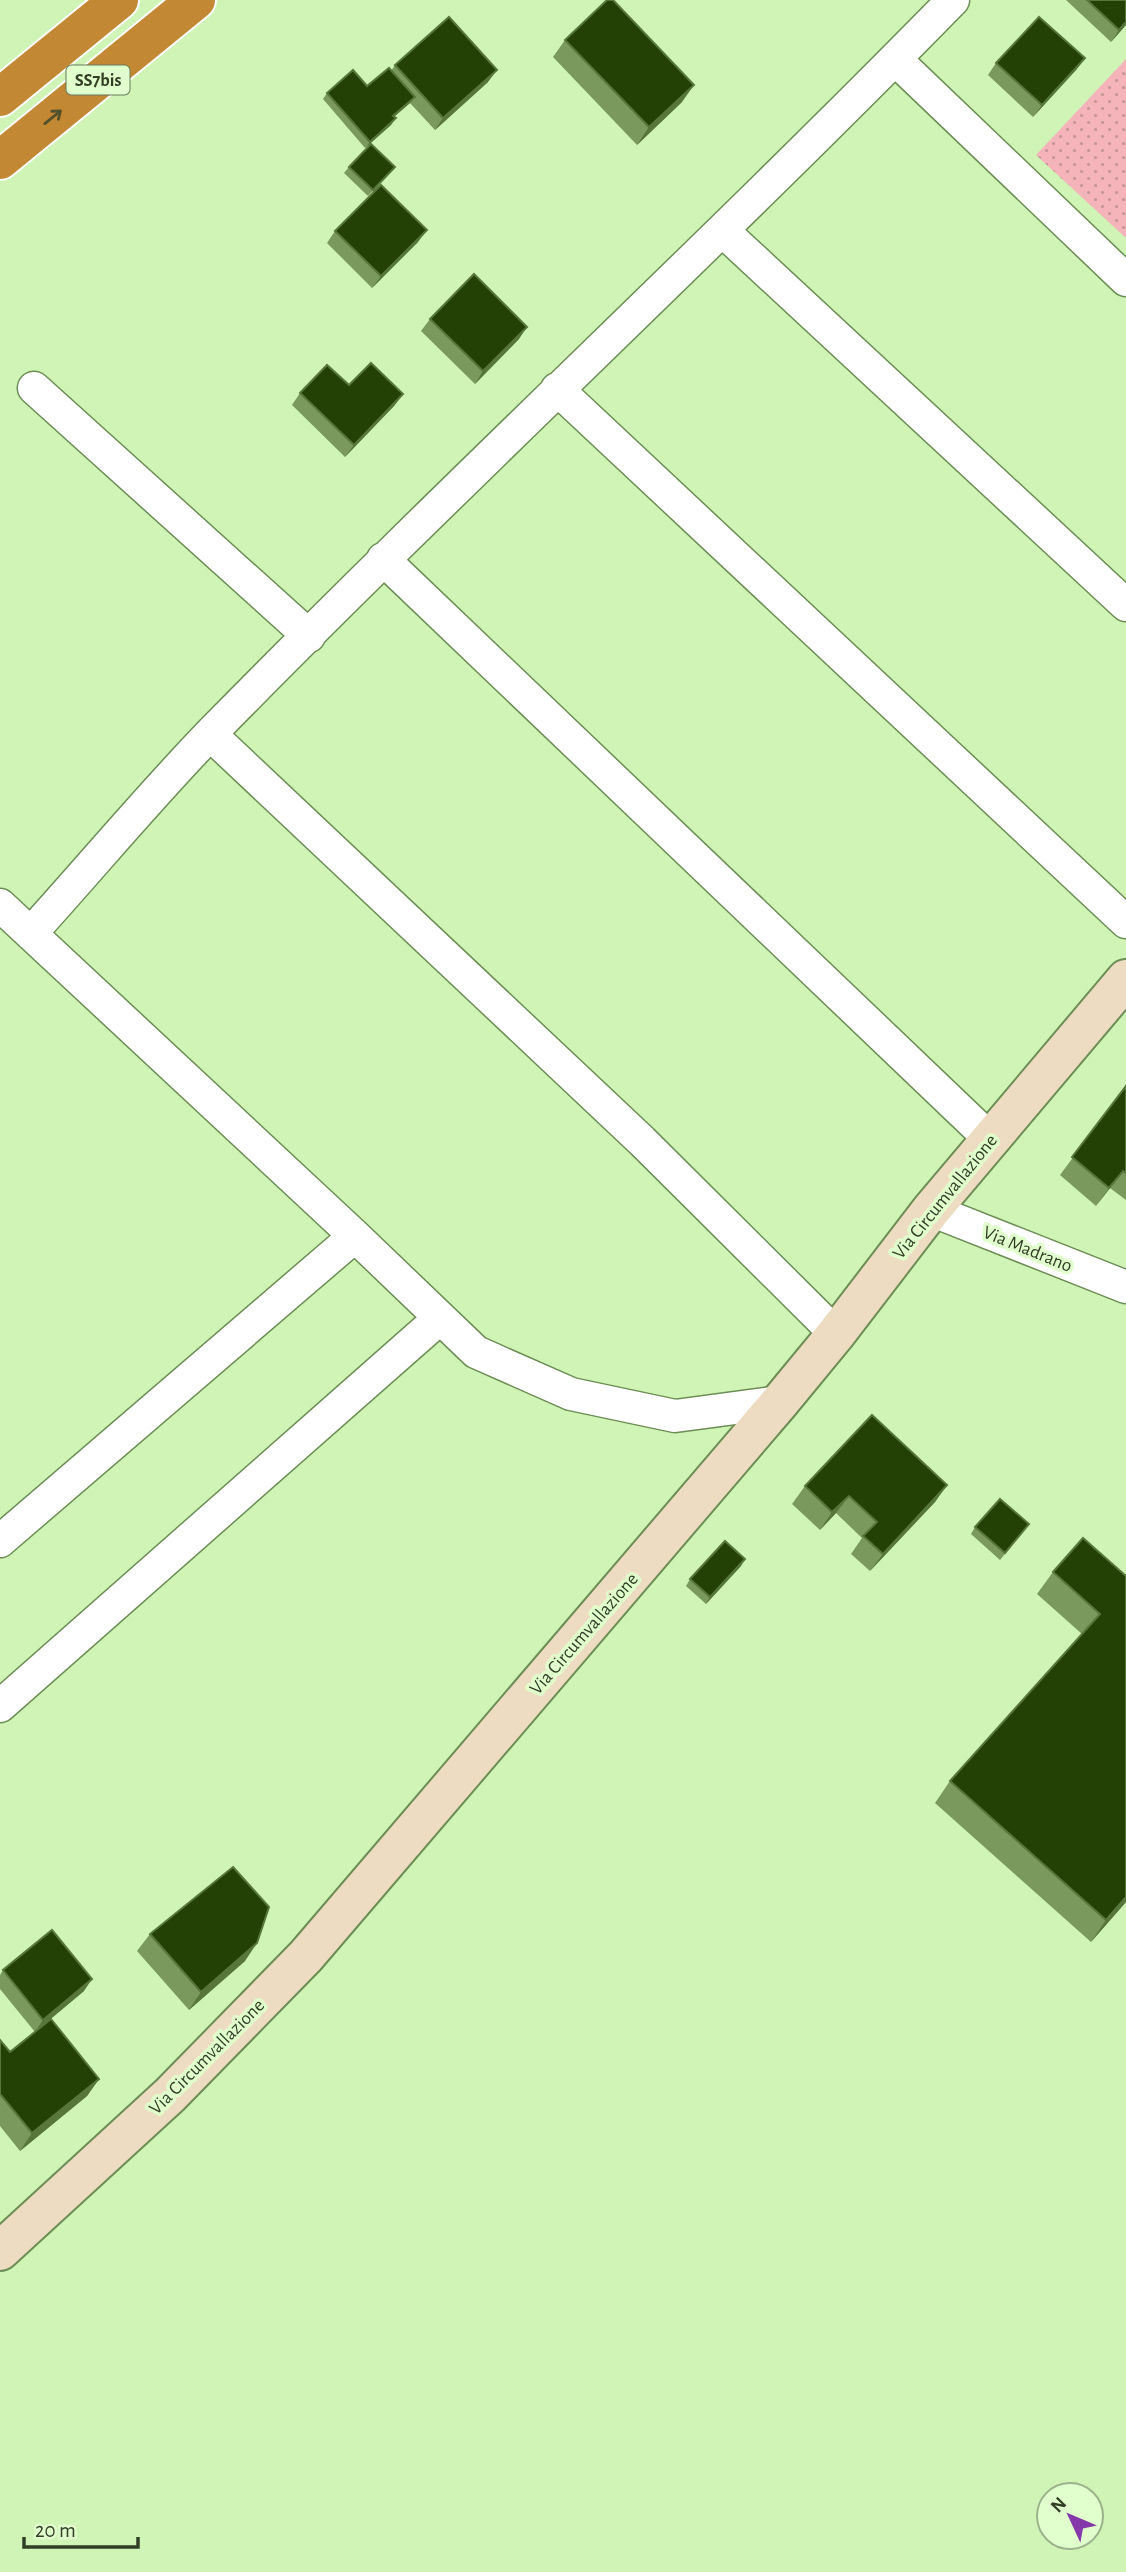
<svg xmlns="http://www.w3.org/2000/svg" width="1126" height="2572" font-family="'Alegreya Sans',sans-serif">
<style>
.grass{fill:url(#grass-dots)}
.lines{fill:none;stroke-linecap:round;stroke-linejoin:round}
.street-casing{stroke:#6c8d54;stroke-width:35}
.secondary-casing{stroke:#6c8d54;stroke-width:42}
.highway-casing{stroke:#fff;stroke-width:42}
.street{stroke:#fff;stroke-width:32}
.secondary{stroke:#eddbc2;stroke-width:38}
.highway{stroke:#c28834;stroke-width:38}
.wall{fill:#7a9a5d}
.shaded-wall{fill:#57773a}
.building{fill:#244105;stroke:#57773a;stroke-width:2}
.oneway{stroke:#55512a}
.labels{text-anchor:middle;stroke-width:7;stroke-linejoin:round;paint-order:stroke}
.shield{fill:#e1ffcd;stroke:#667958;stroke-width:2}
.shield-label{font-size:18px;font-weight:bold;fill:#313f26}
.street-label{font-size:19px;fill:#313f26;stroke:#e1ffcd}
</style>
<defs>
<pattern id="grass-dots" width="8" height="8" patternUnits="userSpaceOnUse" patternTransform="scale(1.75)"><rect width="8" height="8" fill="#f5b4ba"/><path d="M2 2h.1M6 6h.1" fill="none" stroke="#c79497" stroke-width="1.8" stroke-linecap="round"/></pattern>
</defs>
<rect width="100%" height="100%" fill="#cff4b5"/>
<path class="grass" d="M 1126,59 L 1126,238 L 1036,155 Z"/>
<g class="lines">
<g class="street-casing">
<path id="street" d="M 895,59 L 1126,280
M 723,231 L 1126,605
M 34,388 L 309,636
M 557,389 L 1126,922
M 383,559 L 990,1139
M 210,734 L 642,1141 L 836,1334
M 0,905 L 355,1236 L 476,1352 L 571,1394 L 675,1416 L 780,1402
M 31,933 C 91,867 149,797 212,732 C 455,484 710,248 953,0
M 931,1210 L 1126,1287
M 0,1541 L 355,1236
M 0,1706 L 440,1318"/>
</g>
<g class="secondary-casing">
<path id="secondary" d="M 0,2251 L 170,2095 L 306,1956 L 780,1402 L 836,1334 L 931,1210 L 1126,979"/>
</g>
<g class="highway-casing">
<path id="highway" d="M 0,97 L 119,0
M 0,160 L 196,0"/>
</g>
<use href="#street" class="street"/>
<use href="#secondary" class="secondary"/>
<use href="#highway" class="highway"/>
</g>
<path class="wall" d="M 1066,0 L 1126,0 L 1126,25 L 1111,42 Z
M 565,40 L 682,102 L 637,145 L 553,57 Z
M 1085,58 L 1076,70 L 1033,117 L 988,75 L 996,63 Z
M 395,65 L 488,82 L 435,130 L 410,103 L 394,117 L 391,125 L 365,148 L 323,99 L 327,93 L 367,86 L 391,71 Z
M 349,167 L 390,173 L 368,196 L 344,173 Z
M 335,231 L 418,242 L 372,288 L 327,243 Z
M 430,319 L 519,339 L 475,384 L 421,331 Z
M 349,385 L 403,394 L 394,406 L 345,457 L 292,405 L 300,393 Z
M 1126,1086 L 1126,1200 L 1110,1188 L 1096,1206 L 1060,1175 Z
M 947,1485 L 935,1502 L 870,1571 L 851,1554 L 862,1538 L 836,1513 L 820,1530 L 792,1504 L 805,1486 Z
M 1029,1524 L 1000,1560 L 971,1534 L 975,1527 Z
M 741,1566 L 706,1604 L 686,1586 L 690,1579 Z
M 1053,1572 L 1126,1576 L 1126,1902 L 1091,1942 L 935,1803 L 950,1781 L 1082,1634 L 1037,1594 Z
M 150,1934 L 245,1961 L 189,2010 L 137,1951 Z
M 3,1970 L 84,1991 L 35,2032 L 0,1989 L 0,1975 Z
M 0,2040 L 10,2052 L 99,2079 L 87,2096 L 20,2151 L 0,2126 Z"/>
<path class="shaded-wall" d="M 1126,22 L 1126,25 L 1111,42 L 1119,30 Z
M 1085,58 L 1076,70 L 1033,117 L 1042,105 Z
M 497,70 L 488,82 L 435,130 L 443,118 Z
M 694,85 L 682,102 L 637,145 L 649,127 Z
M 415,97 L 410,103 L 388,122 L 393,116 Z
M 396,118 L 391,125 L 365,148 L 370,142 Z
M 427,230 L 418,242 L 372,288 L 381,276 Z
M 527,327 L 519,339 L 475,384 L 483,371 Z
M 403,394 L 394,406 L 345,457 L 354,445 Z
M 1123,1171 L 1110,1188 L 1096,1206 L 1109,1188 Z
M 947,1485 L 935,1502 L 870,1571 L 883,1554 Z
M 849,1496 L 836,1513 L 820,1530 L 832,1512 Z
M 745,1559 L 741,1566 L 706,1604 L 710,1597 Z
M 1126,1897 L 1126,1902 L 1091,1942 L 1106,1920 Z
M 257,1943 L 245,1961 L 189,2010 L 201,1992 Z
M 92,1979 L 84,1991 L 35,2032 L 43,2020 Z
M 99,2079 L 87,2096 L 20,2151 L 32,2133 Z"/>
<path class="building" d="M 607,0 L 613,0 L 694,85 L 649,127 L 565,40 Z
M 1087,0 L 1126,0 L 1126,22 L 1119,30 Z
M 449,17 L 497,70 L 443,118 L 395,65 Z
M 1039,17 L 1085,58 L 1042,105 L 996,63 Z
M 389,68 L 415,97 L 393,116 L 396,118 L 370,142 L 327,93 L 353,70 L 367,86 Z
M 371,144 L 395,167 L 373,190 L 349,167 Z
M 381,185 L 427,230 L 381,276 L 335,231 Z
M 474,274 L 527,327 L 483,371 L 430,319 Z
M 371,363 L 403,394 L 354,445 L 300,393 L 327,365 L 349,385 Z
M 1126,1086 L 1126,1173 L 1123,1171 L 1109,1188 L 1072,1157 Z
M 872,1415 L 947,1485 L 883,1554 L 863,1536 L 877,1522 L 849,1496 L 832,1512 L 805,1486 Z
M 1000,1499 L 1029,1524 L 1005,1553 L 975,1527 Z
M 1083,1538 L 1126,1576 L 1126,1897 L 1106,1920 L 950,1781 L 1100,1614 L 1053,1572 Z
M 725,1541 L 745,1559 L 710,1597 L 690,1579 Z
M 233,1867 L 269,1907 L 257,1943 L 201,1992 L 150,1934 Z
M 52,1930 L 92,1979 L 43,2020 L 3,1970 Z
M 51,2019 L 99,2079 L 32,2133 L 0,2094 L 0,2040 L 10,2052 Z"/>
<defs><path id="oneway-shaft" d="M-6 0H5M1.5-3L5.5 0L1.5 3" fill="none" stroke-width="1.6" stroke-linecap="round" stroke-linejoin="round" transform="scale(1.75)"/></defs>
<use class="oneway" href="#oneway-shaft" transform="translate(53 117) rotate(-39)"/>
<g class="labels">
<rect class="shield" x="66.5" y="65.5" width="63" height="29" rx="5"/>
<g class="shield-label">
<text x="98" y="86">SS7bis</text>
</g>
<g class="street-label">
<text transform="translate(944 1196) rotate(-51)" y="7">Via Circumvallazione</text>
<text transform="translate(1028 1248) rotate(22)" y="7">Via Madrano</text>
<text transform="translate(583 1633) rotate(-49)" y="7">Via Circumvallazione</text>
<text transform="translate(206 2056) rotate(-45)" y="7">Via Circumvallazione</text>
</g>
</g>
<g transform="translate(1070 2516) rotate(314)"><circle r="33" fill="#e1ffcd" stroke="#9bb28a" stroke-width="2"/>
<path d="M0-5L12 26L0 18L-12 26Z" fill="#8538aa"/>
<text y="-10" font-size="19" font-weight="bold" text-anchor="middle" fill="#313f26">N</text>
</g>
<path d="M24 2537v10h114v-10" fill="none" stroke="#313f26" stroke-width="3.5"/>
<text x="35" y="2537" font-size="21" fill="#313f26" stroke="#e1ffcd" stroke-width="5" paint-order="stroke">20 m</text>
</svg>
